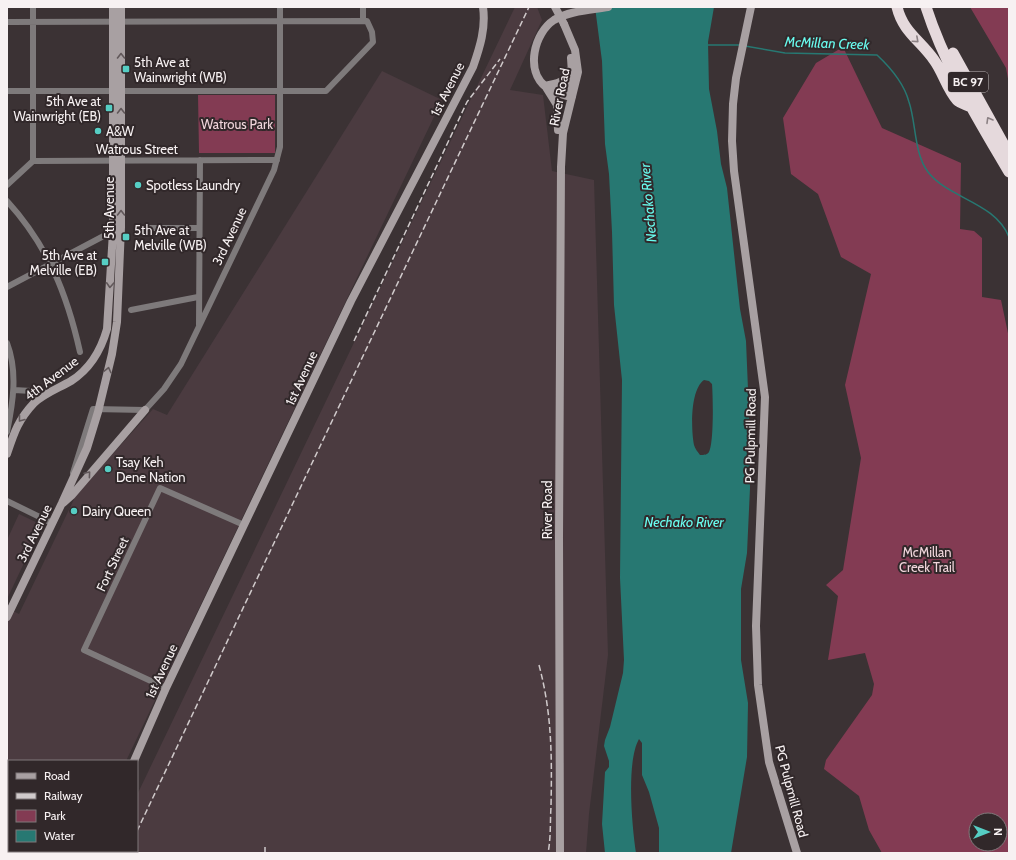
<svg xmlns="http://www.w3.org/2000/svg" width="1016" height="860" font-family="Cabin,sans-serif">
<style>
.built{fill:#4b3b40}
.green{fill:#833b53;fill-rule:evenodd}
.water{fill:#277872;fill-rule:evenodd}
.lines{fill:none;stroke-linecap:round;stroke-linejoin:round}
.stream{stroke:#277872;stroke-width:1.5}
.street{stroke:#7e7a7b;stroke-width:6}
.secondary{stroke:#a8a0a2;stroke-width:8}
.highway{stroke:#e5d9dc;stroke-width:11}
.rail{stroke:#d0cacb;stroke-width:1.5;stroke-dasharray:6 3;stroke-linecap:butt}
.secondary-bridge{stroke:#a8a0a2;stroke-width:8}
.oneway{stroke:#8b8083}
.oneway2{stroke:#61585a}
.poi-dot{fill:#56cec4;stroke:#31282a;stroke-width:1.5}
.labels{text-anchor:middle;stroke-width:4;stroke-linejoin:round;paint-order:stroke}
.shield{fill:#31282a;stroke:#bcb5b6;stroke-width:1}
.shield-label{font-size:12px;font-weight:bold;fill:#f7f1f2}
.poi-label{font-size:13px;fill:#f7f1f2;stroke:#31282a;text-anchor:start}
.street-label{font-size:13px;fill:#f7f1f2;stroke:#31282a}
.park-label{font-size:13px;fill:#f1d6dc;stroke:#31282a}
.water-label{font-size:14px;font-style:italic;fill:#69fdf0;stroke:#31282a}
</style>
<rect width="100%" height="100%" fill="#3b3234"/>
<path class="built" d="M 515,7 L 537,7 L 542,20 L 510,90 L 543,95 L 552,171 L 594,180 L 608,655 L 589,814 L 586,853 L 109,853 L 110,851 L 137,851 L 137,795 Z
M 382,71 L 442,100 L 126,761 L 9,761 L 9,851 L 83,851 L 82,853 L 7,853 L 7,608 L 19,614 L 76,495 L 153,409 L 167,415 Z
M 19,514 L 42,525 L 7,599 L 7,540 Z"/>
<path class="green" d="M 970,7 L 1009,7 L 1009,84 L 1006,68 Z
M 843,47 L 882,128 L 961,163 L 960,229 L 974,231 L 982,238 L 982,297 L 1001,300 L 1009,338 L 1009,853 L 882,853 L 869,830 L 859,796 L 824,769 L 826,760 L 872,695 L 874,684 L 865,653 L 828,660 L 838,596 L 826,585 L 843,570 L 861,458 L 845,385 L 871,274 L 841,257 L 818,194 L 791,174 L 783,118 L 816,63 ZM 976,820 L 1000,820 L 1000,844 L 976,844 Z
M 198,95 L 275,95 L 275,153 L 199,153 Z"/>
<path class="water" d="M 595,7 L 714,7 L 708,42 L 709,89 L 717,131 L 721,164 L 727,188 L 740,309 L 746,341 L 749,413 L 750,488 L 747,553 L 741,589 L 741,660 L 748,703 L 747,757 L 731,853 L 659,853 L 659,828 L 649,792 L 642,775 L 642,743 L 639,739 C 626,762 632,826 636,853 L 605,853 L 602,824 L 605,772 L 609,767 L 609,761 L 604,746 L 605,740 L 610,727 L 623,673 L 624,660 L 620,578 L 622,380 L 614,305 L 612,232 L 609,174 L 605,144 L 602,61 ZM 704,380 L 709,381 L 712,384 C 713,396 714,442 709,452 C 707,455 704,455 700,455 C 698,452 695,449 694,445 C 691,429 690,390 704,380 Z"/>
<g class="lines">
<path class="stream" d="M 708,45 L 739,45
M 745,46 L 785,53 L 877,55 C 891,68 904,83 909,102 C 916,122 914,154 928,172 C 949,199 995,202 1009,237"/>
<path class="street" d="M 33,7 L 33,161
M 363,7 L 363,21
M 7,22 L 367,21 L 372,32 L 373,42 L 326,91 L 7,91
M 7,185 L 33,161 L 277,160
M 7,201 C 48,246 67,294 80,352
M 140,228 L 199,228
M 7,287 L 115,230
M 131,310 L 198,297
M 199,325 L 200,160
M 7,343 C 18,372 13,403 7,432
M 14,390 L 49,392
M 73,473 L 93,409 L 145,410 L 164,389 L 181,364 L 274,170 L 280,147 L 280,7
M 7,501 L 52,523
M 166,688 L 84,650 L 160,488 L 244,525"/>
<path class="secondary" d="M 751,7 L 736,78 L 733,104 L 732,141 L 734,171 L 765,397 L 756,626 L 758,685 L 769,762 L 797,853
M 545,86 C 556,83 566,83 569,71
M 547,89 L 557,105 L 558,130
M 568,92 L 572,73 L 571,58
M 572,97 C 563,95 554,93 546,87 C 525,71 534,33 554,20 C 569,11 590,10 608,7
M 7,454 C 14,433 18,420 34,403 C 45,393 59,388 71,381 C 90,369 101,350 107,329 L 113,232 L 113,7
M 63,503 L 72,495 L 145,410
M 7,617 L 62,503 L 87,448 L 98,412 L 112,354 L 117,322 L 121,227 L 121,7
M 134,761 L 166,688 L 351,301 L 473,67 C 480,47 486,28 483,7
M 93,853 L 94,851
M 560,853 L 559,538 L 561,167 L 563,133 L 578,72 L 575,50 L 564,24"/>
<path class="highway" d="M 897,7 C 903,32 920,40 934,60 C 943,72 947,89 957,100 C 960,103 967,105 971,107
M 926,7 C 945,66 978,119 1009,172
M 953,53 L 1009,154"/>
<path class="rail" d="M 354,341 L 467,102 L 500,59
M 539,665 C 552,714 552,756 551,807 C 550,822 551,838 548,853
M 137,831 L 529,7
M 127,853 L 128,851
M 265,853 L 265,846"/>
<path class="secondary-bridge" d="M 555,7 L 564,24"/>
</g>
<defs><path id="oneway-chevron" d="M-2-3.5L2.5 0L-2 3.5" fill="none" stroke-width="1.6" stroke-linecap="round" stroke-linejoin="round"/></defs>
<g class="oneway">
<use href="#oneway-chevron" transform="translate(916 40) rotate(42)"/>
<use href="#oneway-chevron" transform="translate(989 120) rotate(-120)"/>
</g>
<g class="oneway2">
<use href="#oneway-chevron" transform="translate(121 56) rotate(-90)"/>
<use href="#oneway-chevron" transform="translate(121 111) rotate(-90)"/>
<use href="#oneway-chevron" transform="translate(121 213) rotate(-90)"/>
<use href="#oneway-chevron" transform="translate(110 285) rotate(93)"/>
<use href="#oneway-chevron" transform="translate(108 370) rotate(-77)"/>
<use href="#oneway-chevron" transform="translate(21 419) rotate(128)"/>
<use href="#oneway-chevron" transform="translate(88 474) rotate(-50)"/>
</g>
<g class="poi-dot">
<rect x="122" y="65" width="8" height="8" rx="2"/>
<rect x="105" y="104" width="8" height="8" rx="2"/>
<circle cx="98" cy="131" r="4"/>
<circle cx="138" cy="185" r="4"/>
<rect x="122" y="233" width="8" height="8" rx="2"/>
<rect x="101" y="258" width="8" height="8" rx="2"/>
<circle cx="108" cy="469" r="4"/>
<circle cx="74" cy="511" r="4"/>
</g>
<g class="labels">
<rect class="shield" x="948" y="72" width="40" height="20" rx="3"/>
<g class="shield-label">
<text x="968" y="86">BC 97</text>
</g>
<g class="poi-label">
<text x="134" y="67">5th Ave at<tspan x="134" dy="15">Wainwright (WB)</tspan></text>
<text x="101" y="106" text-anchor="end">5th Ave at<tspan x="101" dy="15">Wainwright (EB)</tspan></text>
<text x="106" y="136">A&amp;W</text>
<text x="146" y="190">Spotless Laundry</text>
<text x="134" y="235">5th Ave at<tspan x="134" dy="15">Melville (WB)</tspan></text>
<text x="97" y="260" text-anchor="end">5th Ave at<tspan x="97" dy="15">Melville (EB)</tspan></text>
<text x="116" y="467">Tsay Keh<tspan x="116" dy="15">Dene Nation</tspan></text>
<text x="82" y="516">Dairy Queen</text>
</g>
<g class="street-label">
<text transform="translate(447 89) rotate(-63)" y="5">1st Avenue</text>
<text transform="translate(559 97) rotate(-79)" y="5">River Road</text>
<text x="137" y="154">Watrous Street</text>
<text transform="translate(109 208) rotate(-90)" y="5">5th Avenue</text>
<text transform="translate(229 236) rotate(-65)" y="5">3rd Avenue</text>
<text transform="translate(51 378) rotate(-37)" y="5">4th Avenue</text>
<text transform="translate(301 378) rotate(-65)" y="5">1st Avenue</text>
<text transform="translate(750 436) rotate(-89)" y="5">PG Pulpmill Road</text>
<text transform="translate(547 510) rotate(-90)" y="5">River Road</text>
<text transform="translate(34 533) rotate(-64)" y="5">3rd Avenue</text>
<text transform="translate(112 564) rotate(-65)" y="5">Fort Street</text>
<text transform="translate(161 671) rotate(-65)" y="5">1st Avenue</text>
<text transform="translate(792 791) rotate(75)" y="5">PG Pulpmill Road</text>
</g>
<g class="park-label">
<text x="237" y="129">Watrous Park</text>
<text x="927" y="557">McMillan<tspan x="927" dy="15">Creek Trail</tspan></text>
</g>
<g class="water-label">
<text transform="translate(827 43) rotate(2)" y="5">McMillan Creek</text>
<text transform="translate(648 203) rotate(-95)" y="5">Nechako River</text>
<text x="684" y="527">Nechako River</text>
</g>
</g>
<rect width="1016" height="860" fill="none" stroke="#f7f1f2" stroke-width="16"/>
<rect x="8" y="760" width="130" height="92" fill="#31282a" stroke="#80787a"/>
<rect x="16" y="773" width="20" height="6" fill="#a8a0a2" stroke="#80787a"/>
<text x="44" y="780" font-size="12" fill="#f7f1f2">Road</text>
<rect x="16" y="793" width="20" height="6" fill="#d0cacb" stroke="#80787a"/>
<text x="44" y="800" font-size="12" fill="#f7f1f2">Railway</text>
<rect x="16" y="810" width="20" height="12" fill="#833b53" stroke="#80787a"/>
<text x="44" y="820" font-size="12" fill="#f7f1f2">Park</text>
<rect x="16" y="830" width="20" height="12" fill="#277872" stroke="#80787a"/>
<text x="44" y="840" font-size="12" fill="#f7f1f2">Water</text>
<g transform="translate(988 832) rotate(90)"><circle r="19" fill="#31282a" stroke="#80787a"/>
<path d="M0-3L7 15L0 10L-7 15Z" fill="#56cec4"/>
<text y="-6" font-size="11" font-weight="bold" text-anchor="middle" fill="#f7f1f2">N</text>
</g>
</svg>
